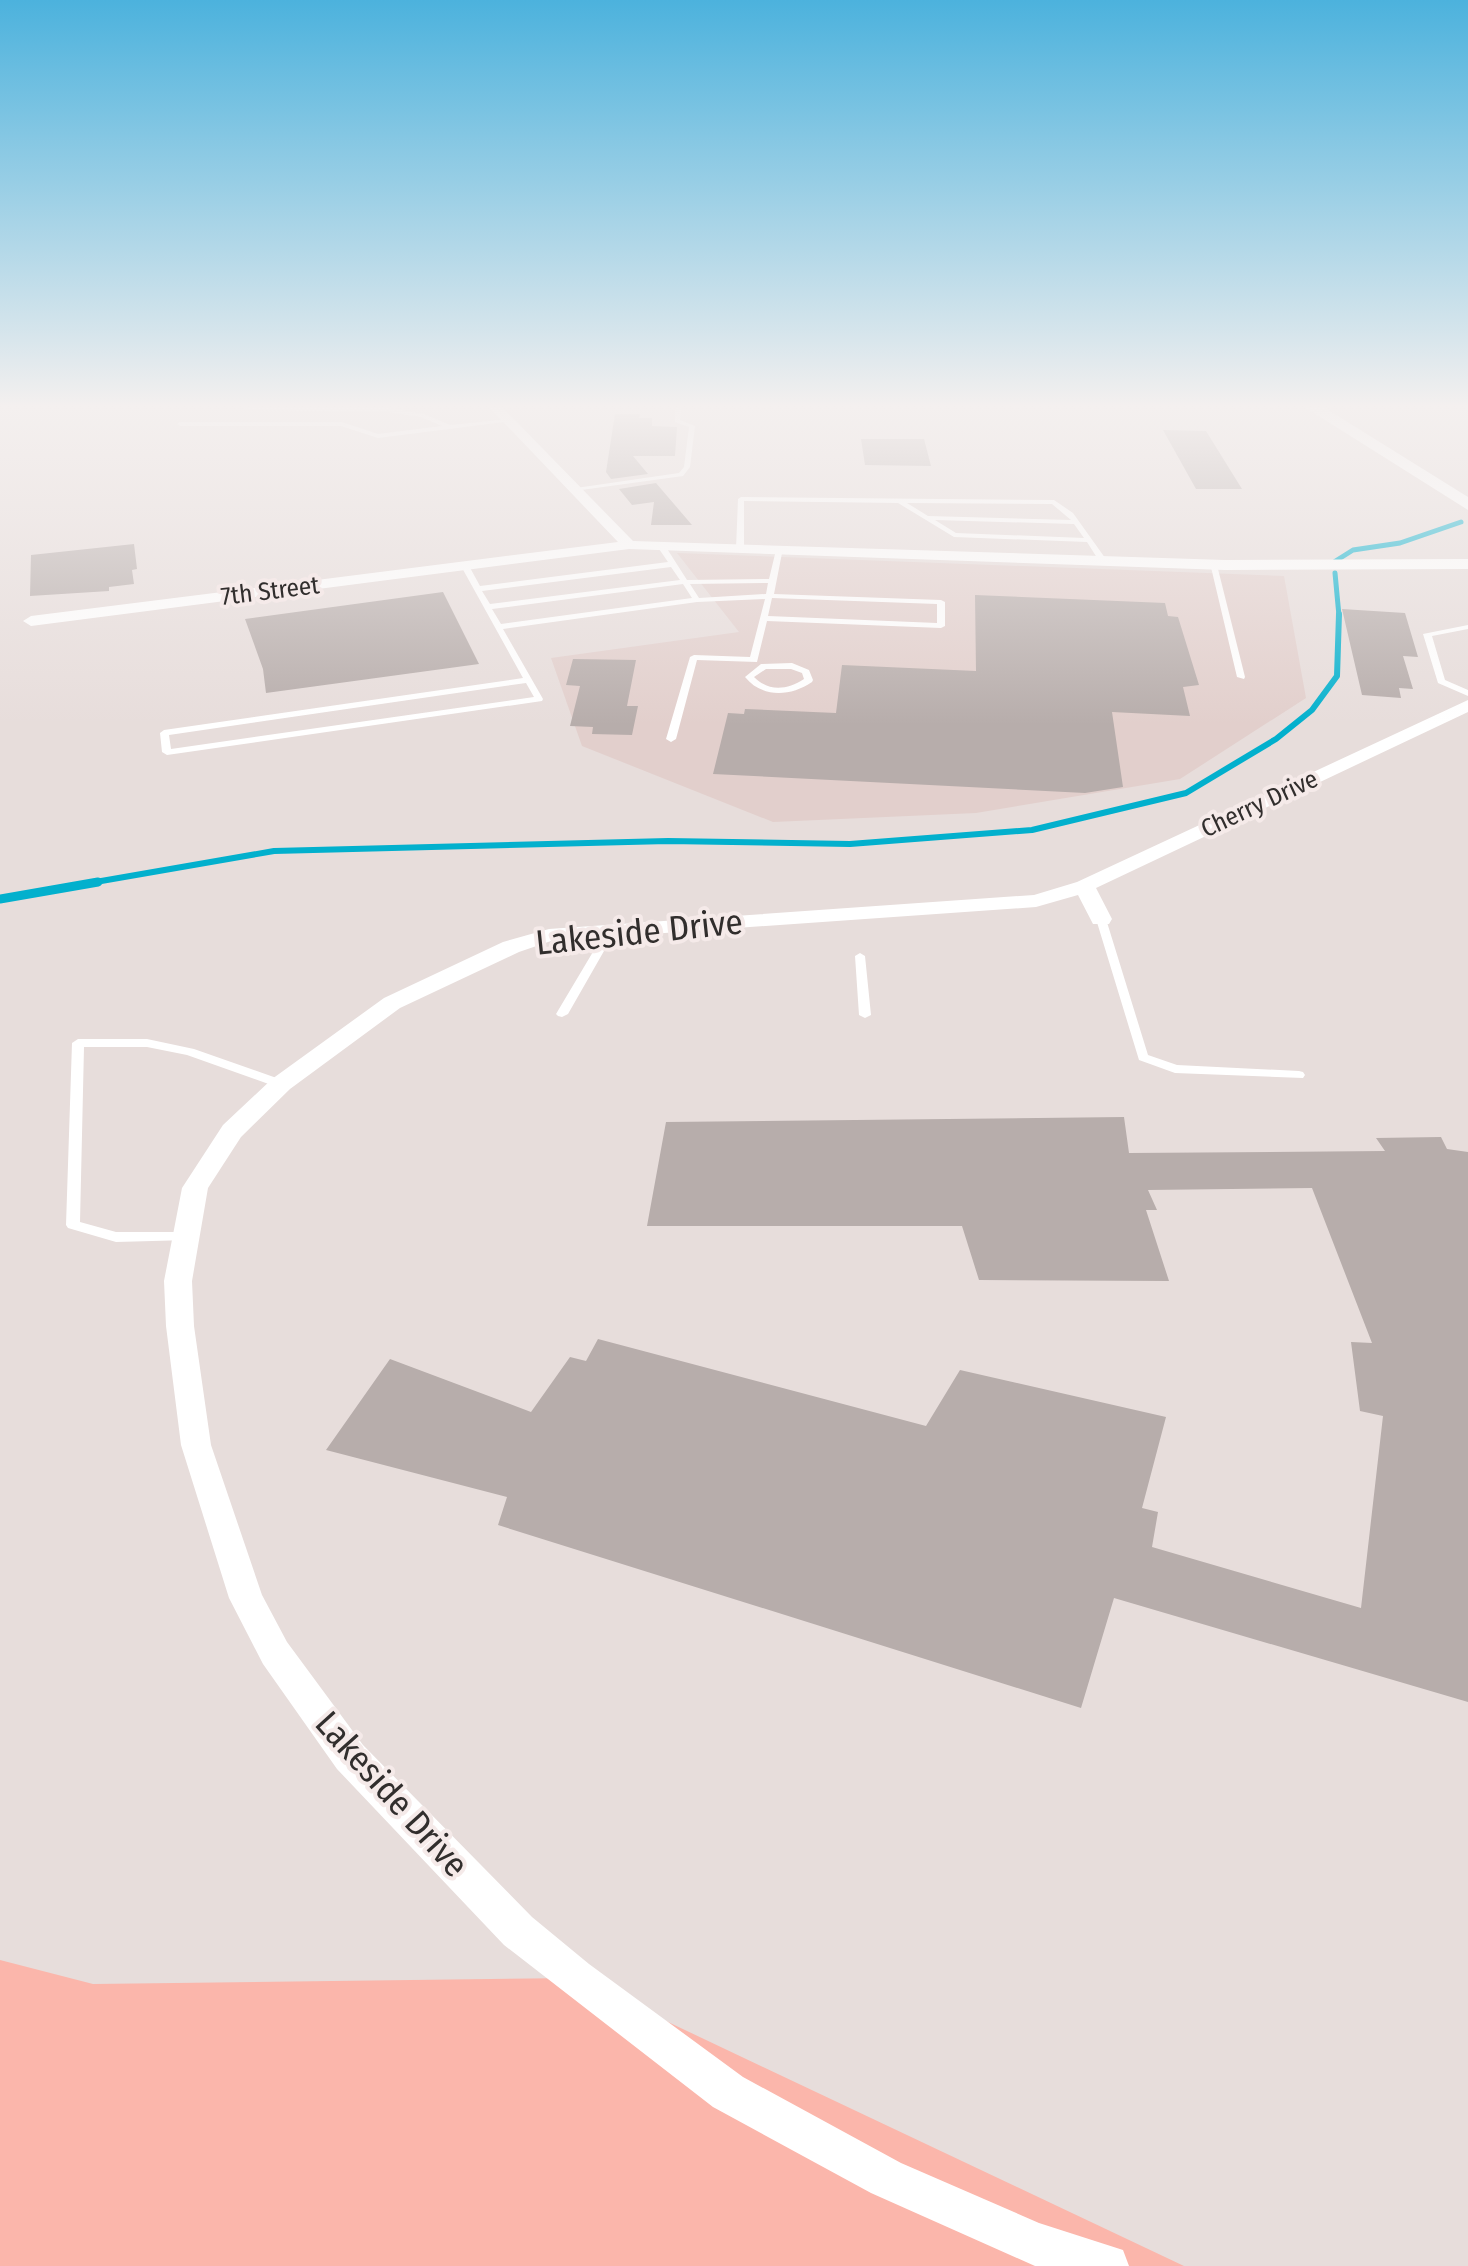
<svg xmlns="http://www.w3.org/2000/svg" width="1468" height="2266" font-family="'Fira Sans Condensed',sans-serif">
<style>
.built{fill:#e2cfcc}
.green{fill:#fbb6ab}
.lines{fill:none;stroke-linecap:round;stroke-linejoin:round}
.stream-far2{stroke:#02b0cd;stroke-width:5}
.stream-far1{stroke:#02b0cd;stroke-width:6}
.stream{stroke:#02b0cd;stroke-width:9}
.building{fill:#b7adab}
.service{fill:#fff;fill-rule:evenodd}
.minor{fill:#fff;fill-rule:evenodd}
.tertiary{fill:#fff;fill-rule:evenodd}
.labels{text-anchor:middle;stroke-width:8;stroke-linejoin:round;paint-order:stroke}
.far-street-label{font-size:25px;fill:#312e2d;stroke:#f5eae9}
.near-street-label{font-size:35px;fill:#312e2d;stroke:#f5eae9}
</style>
<rect width="100%" height="100%" fill="#e7dddb"/>
<path class="built" d="M 677,553 L 1284,576 L 1306,698 L 1180,779 L 976,813 L 773,822 L 582,746 L 551,658 L 739,632 Z"/>
<path class="green" d="M 0,1960 L 93,1984 L 575,1978 L 1184,2266 L 0,2266 Z"/>
<g class="lines">
<path class="stream-far2" d="M 1334,562 L 1353,550 L 1400,543 L 1461,522
M 1335,573 L 1339,616"/>
<path class="stream-far1" d="M 84,884 L 274,851 L 668,841 L 850,844 L 1032,830 L 1186,793 L 1276,739 L 1312,710 L 1337,676 L 1339,614"/>
<path class="stream" d="M 0,899 L 98,882"/>
</g>
<path class="building" d="M 615,414 L 640,414 L 639,418 L 652,418 L 652,426 L 677,427 L 675,456 L 633,456 L 648,474 L 611,479 L 606,472 Z
M 1163,430 L 1206,431 L 1242,489 L 1196,489 Z
M 861,439 L 924,439 L 931,466 L 865,465 Z
M 656,483 L 692,525 L 651,525 L 654,502 L 632,505 L 619,489 Z
M 134,544 L 137,569 L 132,570 L 134,584 L 109,587 L 109,591 L 30,596 L 31,555 Z
M 443,592 L 479,664 L 266,693 L 263,669 L 245,619 Z
M 975,595 L 1165,603 L 1168,616 L 1178,617 L 1199,685 L 1183,687 L 1190,716 L 1112,712 L 1123,787 L 1085,793 L 713,774 L 728,713 L 744,714 L 745,709 L 836,713 L 842,665 L 976,671 Z
M 1342,609 L 1405,613 L 1418,657 L 1403,656 L 1413,689 L 1399,688 L 1401,698 L 1362,695 Z
M 573,659 L 636,660 L 627,706 L 638,706 L 632,735 L 592,734 L 593,727 L 570,726 L 580,686 L 566,685 Z
M 1124,1117 L 1129,1153 L 1385,1151 L 1376,1138 L 1441,1137 L 1447,1149 L 1468,1152 L 1468,1702 L 1114,1598 L 1081,1708 L 498,1525 L 507,1497 L 326,1450 L 390,1359 L 531,1412 L 570,1357 L 586,1361 L 598,1339 L 926,1426 L 960,1370 L 1166,1417 L 1142,1508 L 1158,1512 L 1152,1547 L 1361,1608 L 1383,1416 L 1360,1411 L 1351,1342 L 1372,1343 L 1312,1188 L 1148,1190 L 1157,1210 L 1146,1210 L 1169,1281 L 979,1280 L 962,1226 L 647,1226 L 666,1122 Z"/>
<g class="lines">
<path class="service" d="M 246,408 L 388,408 L 424,414 L 450,425 L 509,419 L 512,421 L 378,438 L 341,426 L 180,426 L 177,424 L 180,422 L 342,422 L 378,434 L 442,426 L 421,417 L 388,412 L 249,410 Z
M 675,408 L 681,408 L 680,420 L 695,426 L 690,467 L 683,476 L 574,491 L 574,489 L 576,488 L 679,473 L 684,467 L 689,427 L 675,422 Z
M 741,497 L 1054,500 L 1073,513 L 1108,562 L 1101,564 L 1087,542 L 954,537 L 898,503 L 744,501 L 744,549 L 740,551 L 736,549 L 738,499 ZM 907,503 L 1052,504 L 1071,520 L 928,516 ZM 935,520 L 1074,524 L 1084,538 L 956,533 Z
M 658,544 L 664,544 L 687,580 L 769,579 L 776,550 L 783,548 L 774,594 L 941,600 L 945,602 L 945,626 L 941,628 L 767,621 L 757,662 L 697,660 L 676,739 L 671,742 L 666,739 L 690,657 L 694,655 L 750,657 L 765,599 L 697,602 L 503,629 L 543,699 L 542,701 L 167,755 L 162,752 L 160,733 L 164,730 L 523,678 L 461,566 L 462,564 L 468,564 L 480,586 L 668,562 L 657,546 ZM 671,567 L 680,580 L 490,604 L 482,591 ZM 768,583 L 766,594 L 699,598 L 690,584 ZM 683,584 L 692,598 L 501,624 L 492,609 ZM 772,598 L 937,604 L 937,623 L 768,616 ZM 526,683 L 534,697 L 171,749 L 169,735 Z
M 1210,563 L 1217,565 L 1245,677 L 1244,679 L 1237,677 Z
M 1468,625 L 1468,629 L 1432,636 L 1445,680 L 1468,690 L 1468,696 L 1438,683 L 1423,634 Z
M 792,663 L 809,670 L 813,680 L 812,682 C 790,697 762,698 745,677 L 761,664 ZM 766,669 L 791,669 L 802,673 L 804,679 C 787,690 769,692 754,677 Z
M 1101,916 L 1106,919 L 1148,1055 L 1177,1065 L 1299,1071 L 1303,1072 L 1305,1075 L 1303,1078 L 1175,1073 L 1139,1060 L 1096,919 Z
M 611,927 L 616,930 L 568,1014 L 562,1017 L 558,1016 L 556,1014 L 606,930 Z
M 860,953 L 865,956 L 871,1015 L 865,1018 L 859,1015 L 855,956 Z
M 78,1039 L 147,1039 L 194,1049 L 285,1081 L 287,1084 L 281,1088 L 277,1087 L 187,1055 L 147,1047 L 84,1047 L 80,1222 L 116,1232 L 184,1232 L 189,1234 L 191,1237 L 189,1240 L 116,1242 L 68,1228 L 66,1225 L 72,1043 Z"/>
<path class="minor" d="M 490,408 L 503,408 L 633,541 L 1225,560 L 1468,559 L 1468,569 L 1225,570 L 629,549 L 31,626 L 23,621 L 31,616 L 618,542 Z
M 1468,700 L 1468,712 L 1096,888 L 1112,919 L 1109,924 L 1093,924 L 1078,895 L 1036,907 L 551,941 L 519,952 L 400,1008 L 290,1089 L 241,1137 L 208,1188 L 192,1281 L 194,1326 L 211,1445 L 262,1595 L 287,1642 L 363,1745 L 532,1917 L 589,1964 L 743,2077 L 901,2163 L 1039,2223 L 1123,2250 L 1129,2266 L 1035,2266 L 871,2193 L 713,2107 L 504,1945 L 337,1769 L 263,1664 L 229,1598 L 181,1445 L 166,1326 L 164,1281 L 182,1188 L 223,1125 L 272,1079 L 384,998 L 503,942 L 549,929 L 1034,895 L 1077,882 Z"/>
<path class="tertiary" d="M 1306,408 L 1325,408 L 1468,497 L 1468,510 Z"/>
</g>
<linearGradient id="sky" x2="0" y2="1"><stop stop-color="#4cb2dd"/><stop offset="0.56" stop-color="#f4f0ef"/><stop offset="1" stop-color="#f4f0ef" stop-opacity="0"/></linearGradient>
<rect width="1468" height="725" fill="url(#sky)"/>
<g class="labels">
<g class="far-street-label">
<text transform="translate(270 590) rotate(-7)" y="9">7th Street</text>
<text transform="translate(1259 803) rotate(-25)" y="9">Cherry Drive</text>
</g>
<g class="near-street-label">
<text transform="translate(639 932) rotate(-6)" y="12">Lakeside Drive</text>
<text transform="translate(392 1794) rotate(48)" y="12">Lakeside Drive</text>
</g>
</g>
</svg>
